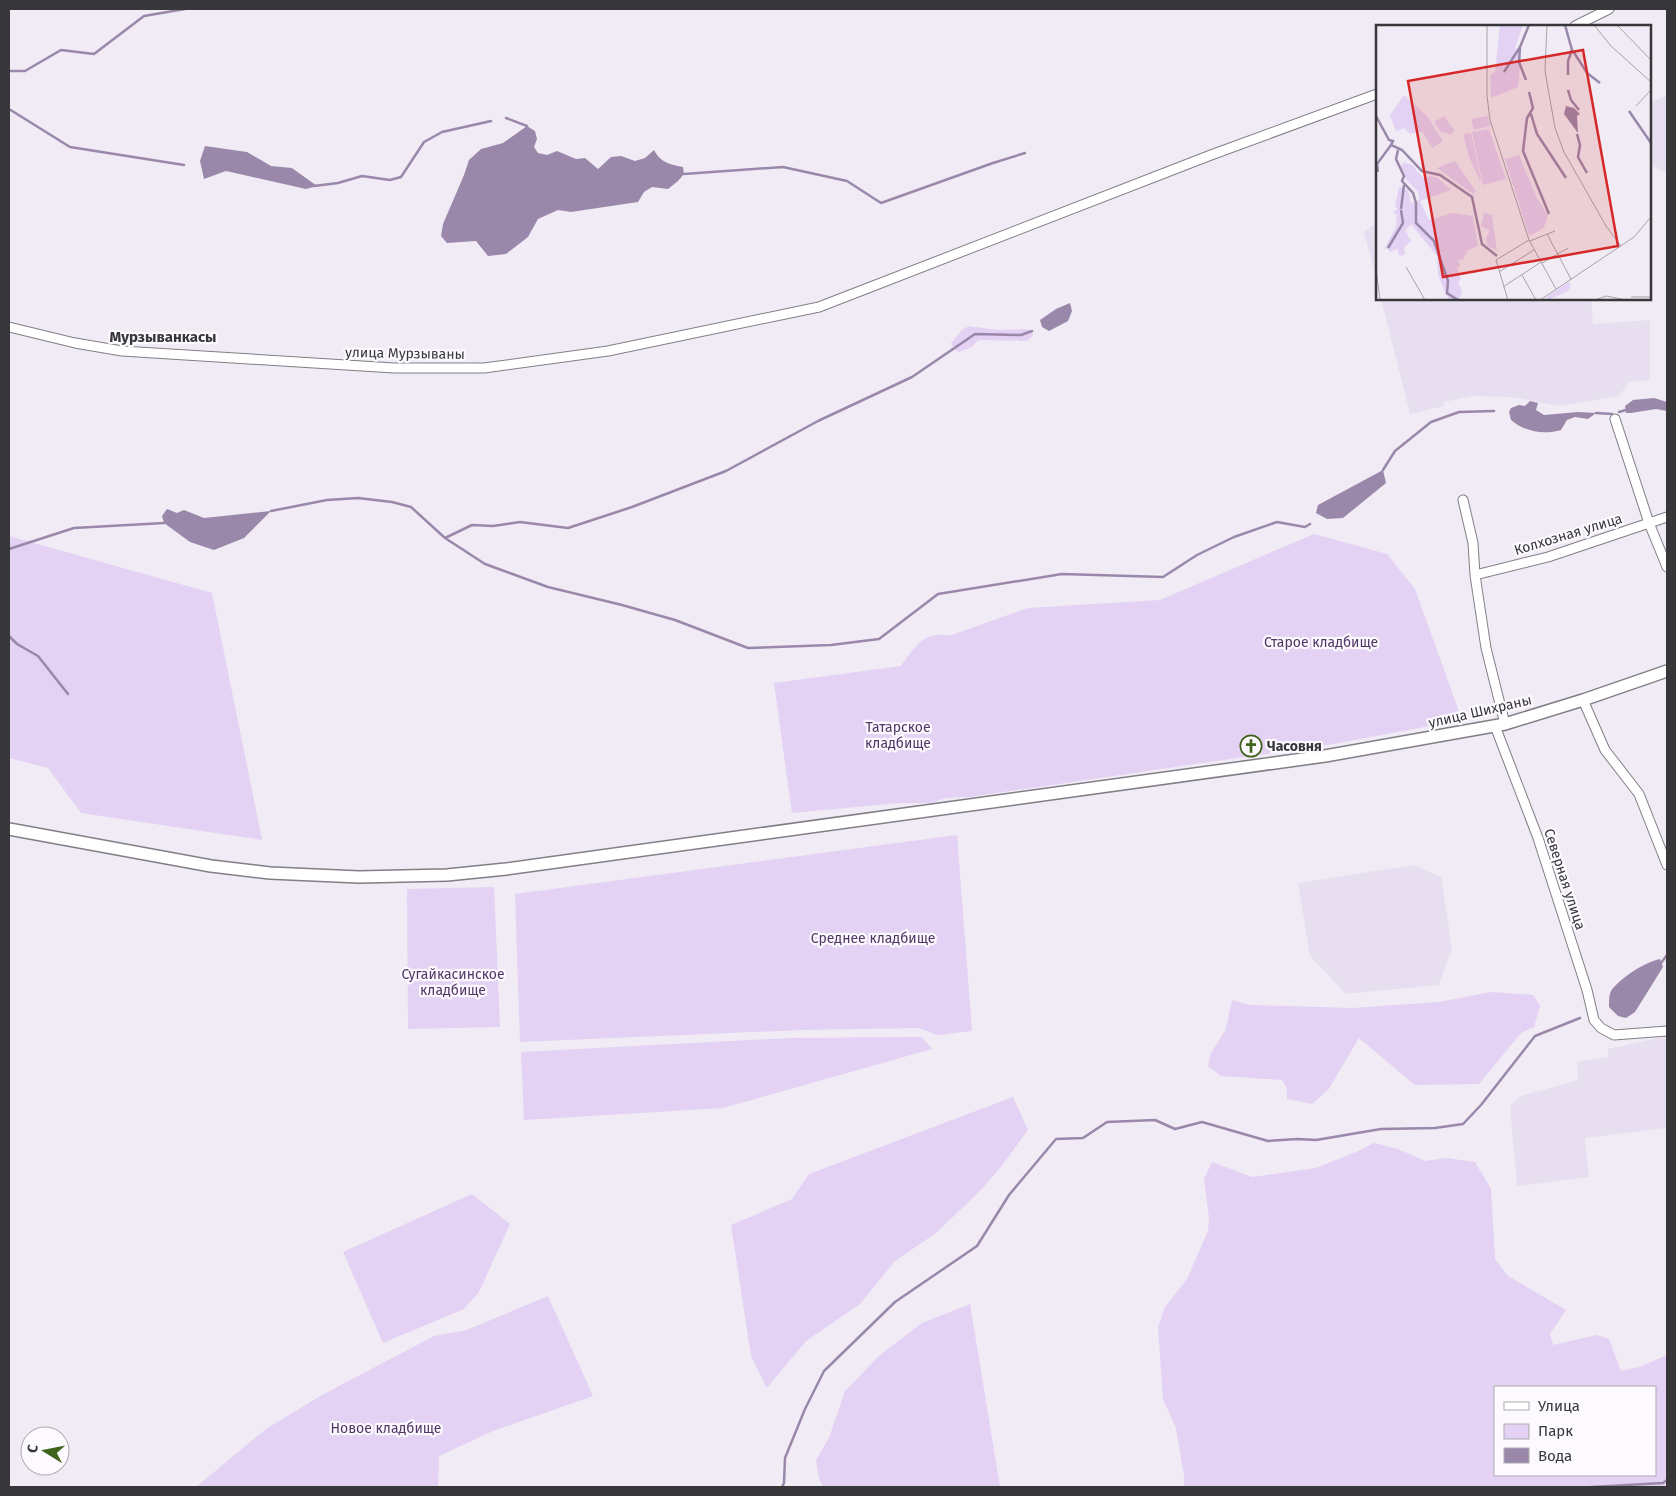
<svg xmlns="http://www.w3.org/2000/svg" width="1676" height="1496" font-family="'Fira Sans',sans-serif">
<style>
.built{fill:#e7dfef}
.green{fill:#e3d2f3;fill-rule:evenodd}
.water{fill:#9a88aa}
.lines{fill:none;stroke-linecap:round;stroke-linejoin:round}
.stream{stroke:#9a88aa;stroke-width:2.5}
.minor-casing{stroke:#827e86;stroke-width:11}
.tertiary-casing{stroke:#827e86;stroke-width:14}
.minor{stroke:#fff;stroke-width:9}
.tertiary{stroke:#fff;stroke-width:11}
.labels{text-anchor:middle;stroke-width:4.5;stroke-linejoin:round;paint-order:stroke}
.street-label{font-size:14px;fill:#373639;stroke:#fcf9ff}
.park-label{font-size:14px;fill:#503665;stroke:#fcf9ff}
.poi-label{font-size:14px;font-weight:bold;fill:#373639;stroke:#fcf9ff;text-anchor:start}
.neighbourhood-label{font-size:15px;font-weight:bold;fill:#373639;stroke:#fcf9ff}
.inset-river{fill:none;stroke:#9a88aa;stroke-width:2.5}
.inset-road{fill:none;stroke:#a6a3a9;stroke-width:1}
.view{fill:#d62828;fill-opacity:0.15;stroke:#d62828;stroke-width:2.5}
.inset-edge{fill:none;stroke:#373639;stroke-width:2.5}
</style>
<rect width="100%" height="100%" fill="#f0ebf4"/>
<path class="built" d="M 1667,95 L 1667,173 L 1650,165 L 1650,103 Z
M 1377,222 L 1377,283 L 1364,232 Z
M 1381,299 L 1591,299 L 1593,324 L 1650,320 L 1650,380 L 1628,382 L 1626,388 L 1616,397 L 1559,406 L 1511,397 L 1472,396 L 1444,402 L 1444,406 L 1410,414 Z
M 1414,865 L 1441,877 L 1452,948 L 1439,985 L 1346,994 L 1310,956 L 1298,883 Z
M 1667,1036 L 1667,1128 L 1585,1138 L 1589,1177 L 1517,1186 L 1510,1106 L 1521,1096 L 1578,1080 L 1577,1062 L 1608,1057 L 1608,1049 Z"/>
<path class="green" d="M 969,326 L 997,330 L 1025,329 L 1032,331 L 1033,336 L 1027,341 L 980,340 L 976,342 L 972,347 L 959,352 L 954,349 L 951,343 L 962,330 Z
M 1314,534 L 1387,554 L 1415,589 L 1462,720 L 1333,744 L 969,797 L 946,798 L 931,803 L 898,803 L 792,813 L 774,683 L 901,666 C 911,653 918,638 936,635 C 941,634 946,636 952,635 L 1028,608 L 1160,600 Z
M 9,536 L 212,593 L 262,840 L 81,813 L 48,768 L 9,758 Z
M 957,835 L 972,1031 L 937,1035 L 919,1028 L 802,1030 L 520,1042 L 515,894 Z
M 494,887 L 500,1027 L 408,1029 L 407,889 Z
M 1492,992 L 1533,995 L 1540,1006 L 1534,1027 L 1521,1033 L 1479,1084 L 1415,1085 L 1359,1038 L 1328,1090 L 1312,1104 L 1287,1099 L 1287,1088 L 1282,1080 L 1221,1076 L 1208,1066 L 1211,1053 L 1226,1029 L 1232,1000 L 1250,1005 L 1353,1008 L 1438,1002 Z
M 922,1037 L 932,1049 L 723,1108 L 524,1120 L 521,1052 L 789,1038 Z
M 1013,1097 L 1028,1130 L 1000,1168 L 980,1191 L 936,1233 L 895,1261 L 860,1304 L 806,1341 L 767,1388 L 751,1356 L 731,1225 L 792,1199 L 809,1174 Z
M 1374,1143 L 1398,1149 L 1425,1161 L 1446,1158 L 1475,1162 L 1491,1189 L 1495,1259 L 1508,1276 L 1566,1310 L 1550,1334 L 1553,1345 L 1597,1335 L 1609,1339 L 1621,1371 L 1640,1367 L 1667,1355 L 1667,1487 L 1184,1487 L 1184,1476 L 1176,1428 L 1163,1399 L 1158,1327 L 1165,1307 L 1187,1279 L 1208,1231 L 1209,1218 L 1204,1179 L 1212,1162 L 1252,1177 L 1316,1168 L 1356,1152 ZM 1495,1387 L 1655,1387 L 1655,1475 L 1495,1475 Z
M 472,1194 L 510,1224 L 479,1292 L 464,1309 L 383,1343 L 343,1252 Z
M 548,1296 L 593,1396 L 493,1431 L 439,1456 L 438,1487 L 196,1487 L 266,1429 L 322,1395 L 434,1336 L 467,1330 Z
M 970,1304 L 1000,1487 L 823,1487 L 819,1479 L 816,1460 L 829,1438 L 845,1391 L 880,1355 L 922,1323 Z"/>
<path class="water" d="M 527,126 L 535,131 L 537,139 L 534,147 L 538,153 L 547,155 L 557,151 L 576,159 L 585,158 L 598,169 L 611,157 L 621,156 L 635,161 L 645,158 L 654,150 C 661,163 669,164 683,167 L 684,174 L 678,181 L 668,189 L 652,187 L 644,192 L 638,202 L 571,212 L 558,210 L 538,219 L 528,237 L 506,254 L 488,256 L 476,241 L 447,243 L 441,236 L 443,224 L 464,175 L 469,160 L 481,149 L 503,143 Z
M 205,146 L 247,152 L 271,166 L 292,168 L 317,186 L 306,189 L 226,171 L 204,179 L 200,161 Z
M 1070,303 L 1072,311 L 1068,321 L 1049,331 L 1042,327 L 1040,320 L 1056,309 Z
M 1654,398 L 1667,402 L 1667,411 L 1656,409 L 1631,413 L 1626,413 L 1625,406 L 1633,400 Z
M 1530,401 L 1538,403 L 1536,410 L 1544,415 L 1578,412 L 1596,413 L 1588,419 L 1575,417 L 1567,420 L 1561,430 C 1544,435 1525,432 1511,420 L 1509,412 L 1511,408 L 1519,405 L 1525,406 Z
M 1383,470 L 1386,483 L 1343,518 L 1327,519 L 1316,513 L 1318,505 Z
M 167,509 L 177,513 L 184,510 L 204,518 L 271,511 L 244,538 L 214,550 L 190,542 L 164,523 L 162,516 Z
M 1660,959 L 1663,967 L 1635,1012 L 1626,1018 L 1618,1016 L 1609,1007 C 1609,1002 1609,995 1611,991 C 1620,978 1645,962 1660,959 Z"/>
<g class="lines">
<path class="stream" d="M 9,71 L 25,71 L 61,50 L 94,54 L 144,16 L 185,9
M 9,109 L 70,147 L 184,165
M 506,118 L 527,126
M 684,174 L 783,167 L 847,181 L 881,203 L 993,163 L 1025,153
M 314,186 L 338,183 L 362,176 L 390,180 L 401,177 L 424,142 L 442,132 L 491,121
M 1619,412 L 1626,410
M 1596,413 L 1612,414
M 1383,470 L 1395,451 L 1431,422 L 1459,412 L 1494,411
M 271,511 L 327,500 L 358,498 L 392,502 L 411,507 L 445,538 L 485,564 L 548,587 L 622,605 L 675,620 L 748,648 L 831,645 L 879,639 L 938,594 L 1062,574 L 1163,577 L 1197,555 L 1234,537 L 1277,522 L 1305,527 L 1310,524
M 445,538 L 472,525 L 493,526 L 520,522 L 568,528 L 632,507 L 726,471 L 818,421 L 912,377 L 975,334 L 1021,335 L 1032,331
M 9,549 L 74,528 L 164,523
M 9,636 L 17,644 L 38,656 L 68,694
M 1661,963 L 1667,955
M 782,1487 L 784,1483 L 785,1458 L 805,1409 L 824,1371 L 895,1302 L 977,1246 L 1009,1195 L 1056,1139 L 1083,1138 L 1107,1122 L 1155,1120 L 1175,1129 L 1202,1122 L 1268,1141 L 1297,1139 L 1316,1140 L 1381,1129 L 1435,1128 L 1463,1124 L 1481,1105 L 1535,1036 L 1580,1018
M 1591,1487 L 1663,1483 L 1667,1480"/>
<g class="minor-casing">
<path id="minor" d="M 1575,26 L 1609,9
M 9,327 L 75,343 L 122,351 L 394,368 L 484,368 L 608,351 L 819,307 L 1211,155 L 1377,94
M 1615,419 L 1649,523 L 1667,567
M 1463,500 L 1473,543 L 1475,575 L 1486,648 L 1505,724
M 1475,575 L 1548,557 L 1667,517
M 1583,700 L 1605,750 L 1639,794 L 1667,865
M 1495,726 L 1538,838 L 1587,990 L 1594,1020 L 1601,1028 L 1614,1035 L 1667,1031"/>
</g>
<g class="tertiary-casing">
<path id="tertiary" d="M 9,829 L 211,866 L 270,873 L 359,877 L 447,875 L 506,869 L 1325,756 L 1505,724 L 1583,700 L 1667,671"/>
</g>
<use href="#minor" class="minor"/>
<use href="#tertiary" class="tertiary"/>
</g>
<defs>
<g id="church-ring" transform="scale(1.125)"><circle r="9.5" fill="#fcf9ff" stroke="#3f631b" stroke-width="1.5"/><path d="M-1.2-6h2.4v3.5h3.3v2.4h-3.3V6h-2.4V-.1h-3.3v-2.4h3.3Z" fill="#3f631b"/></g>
</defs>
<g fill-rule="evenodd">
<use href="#church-ring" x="1251" y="746"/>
</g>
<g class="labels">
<g class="street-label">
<text transform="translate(405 353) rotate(1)" y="5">улица Мурзываны</text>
<text transform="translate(1568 534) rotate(-17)" y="5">Колхозная улица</text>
<text transform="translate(1480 711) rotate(-13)" y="5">улица Шихраны</text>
<text transform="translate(1565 879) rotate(72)" y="5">Северная улица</text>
</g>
<g class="park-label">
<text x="1321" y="647">Старое кладбище</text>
<text x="898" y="732">Татарское<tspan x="898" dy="16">кладбище</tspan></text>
<text x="873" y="943">Среднее кладбище</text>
<text x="453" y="979">Сугайкасинское<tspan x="453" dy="16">кладбище</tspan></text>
<text x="386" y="1433">Новое кладбище</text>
</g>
<g class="poi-label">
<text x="1267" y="751">Часовня</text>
</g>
<g class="neighbourhood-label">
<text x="163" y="342">Мурзыванкасы</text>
</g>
</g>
<g transform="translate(1376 25)">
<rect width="275" height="275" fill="#f0ebf4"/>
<path d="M 124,0 L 147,0 L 139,23 L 145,33 L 142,62 L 115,73 L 114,51 L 119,46 ZM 28,70 L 51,91 L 67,116 L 56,123 L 46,106 L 34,109 L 28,103 L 20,106 L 14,90 ZM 68,91 L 78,105 L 75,110 L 64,106 L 58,97 ZM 112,91 L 114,101 L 98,105 L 95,94 ZM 113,104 L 130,154 L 107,160 L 96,107 ZM 95,108 L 105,154 L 104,156 L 93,132 L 87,109 ZM 143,130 L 161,173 L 172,190 L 168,203 L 153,211 L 129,134 ZM 79,136 L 100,166 L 97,169 L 61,143 ZM 28,137 L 36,140 L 48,154 L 54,151 L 62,153 L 75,165 L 44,176 L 53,195 L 76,188 L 97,191 L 102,221 L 91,226 L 87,235 L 82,234 L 84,241 L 81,243 L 85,254 L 82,257 L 86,268 L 82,275 L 74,275 L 70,270 L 62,249 L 61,231 L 35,199 L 29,206 L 35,216 L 28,222 L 29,229 L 24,231 L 21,224 L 14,227 L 11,223 L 8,225 L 20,201 L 21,190 L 17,188 L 22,183 L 19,182 L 23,162 L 32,165 L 35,178 L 43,175 L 42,166 L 31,156 L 25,141 ZM 108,188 L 116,190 L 121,226 L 111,220 L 110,213 L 114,206 L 105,201 ZM 193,257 L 195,260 L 192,266 L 172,275 L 170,272 Z" fill="#e3d2f3"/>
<path d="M 190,81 L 198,83 L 204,89 L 201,91 L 202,108 L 188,89 Z" fill="#9a88aa"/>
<path class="inset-river" d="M 189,0 L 196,25 L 192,36 L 192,50M 197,26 L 211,48 L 224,58M 128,47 L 144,22M 150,55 L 143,37 L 144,22 L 153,0M 192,65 L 195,75 L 203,85M 153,67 L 157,83 L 151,93 L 147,126 L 173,189M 253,86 L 275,118M 155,89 L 161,109 L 190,153M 0,91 L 13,115 L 17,116 L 15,120 L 26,125 L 46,146 L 64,150 L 96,172 L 106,219 L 121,231M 201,109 L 204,120 L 202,132 L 211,148M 22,125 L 20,134 L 28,151 L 26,156 L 37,168 L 40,178 L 40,198 L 58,216 L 72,256 L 71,268 L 82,275M 2,147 L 1,139 L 15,120M 25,184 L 28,160M 12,223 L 27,198 L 25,185"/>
<path class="inset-road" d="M 111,0 L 111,71 L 114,95 L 153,215 L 180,264M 171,0 L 169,46 L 179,103 L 188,127 L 230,201 L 245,221M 218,0 L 235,21 L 275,57M 241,0 L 275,35M 260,81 L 275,65M 171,209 L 195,254M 154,216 L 179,206M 166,238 L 192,223M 30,242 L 49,275M 0,244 L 4,275M 123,247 L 158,225M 146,250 L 160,275M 127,262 L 165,237M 255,272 L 275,272M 132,275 L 120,235 L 153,215M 164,275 L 258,212 L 275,192M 219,275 L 230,271 L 250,275"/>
<path class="view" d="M 207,25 L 242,221 L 67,252 L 32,56 Z"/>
<rect width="275" height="275" class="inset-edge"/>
</g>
<rect width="1676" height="1496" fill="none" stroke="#373639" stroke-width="20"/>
<rect x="1494" y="1386" width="162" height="90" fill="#fcf9ff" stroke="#adabb0"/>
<rect x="1504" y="1402" width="25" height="8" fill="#ffffff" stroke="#adabb0"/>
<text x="1538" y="1411" font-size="15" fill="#373639">Улица</text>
<rect x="1504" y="1424" width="25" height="15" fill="#e3d2f3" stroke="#adabb0"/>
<text x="1538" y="1436" font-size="15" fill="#373639">Парк</text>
<rect x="1504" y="1448" width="25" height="15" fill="#9a88aa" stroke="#adabb0"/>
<text x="1538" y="1461" font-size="15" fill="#373639">Вода</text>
<g transform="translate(45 1451) rotate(280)"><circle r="24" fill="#fcf9ff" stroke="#adabb0"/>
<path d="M0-4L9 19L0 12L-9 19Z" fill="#3f631b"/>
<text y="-8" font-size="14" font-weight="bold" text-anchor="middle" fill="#373639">С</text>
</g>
</svg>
